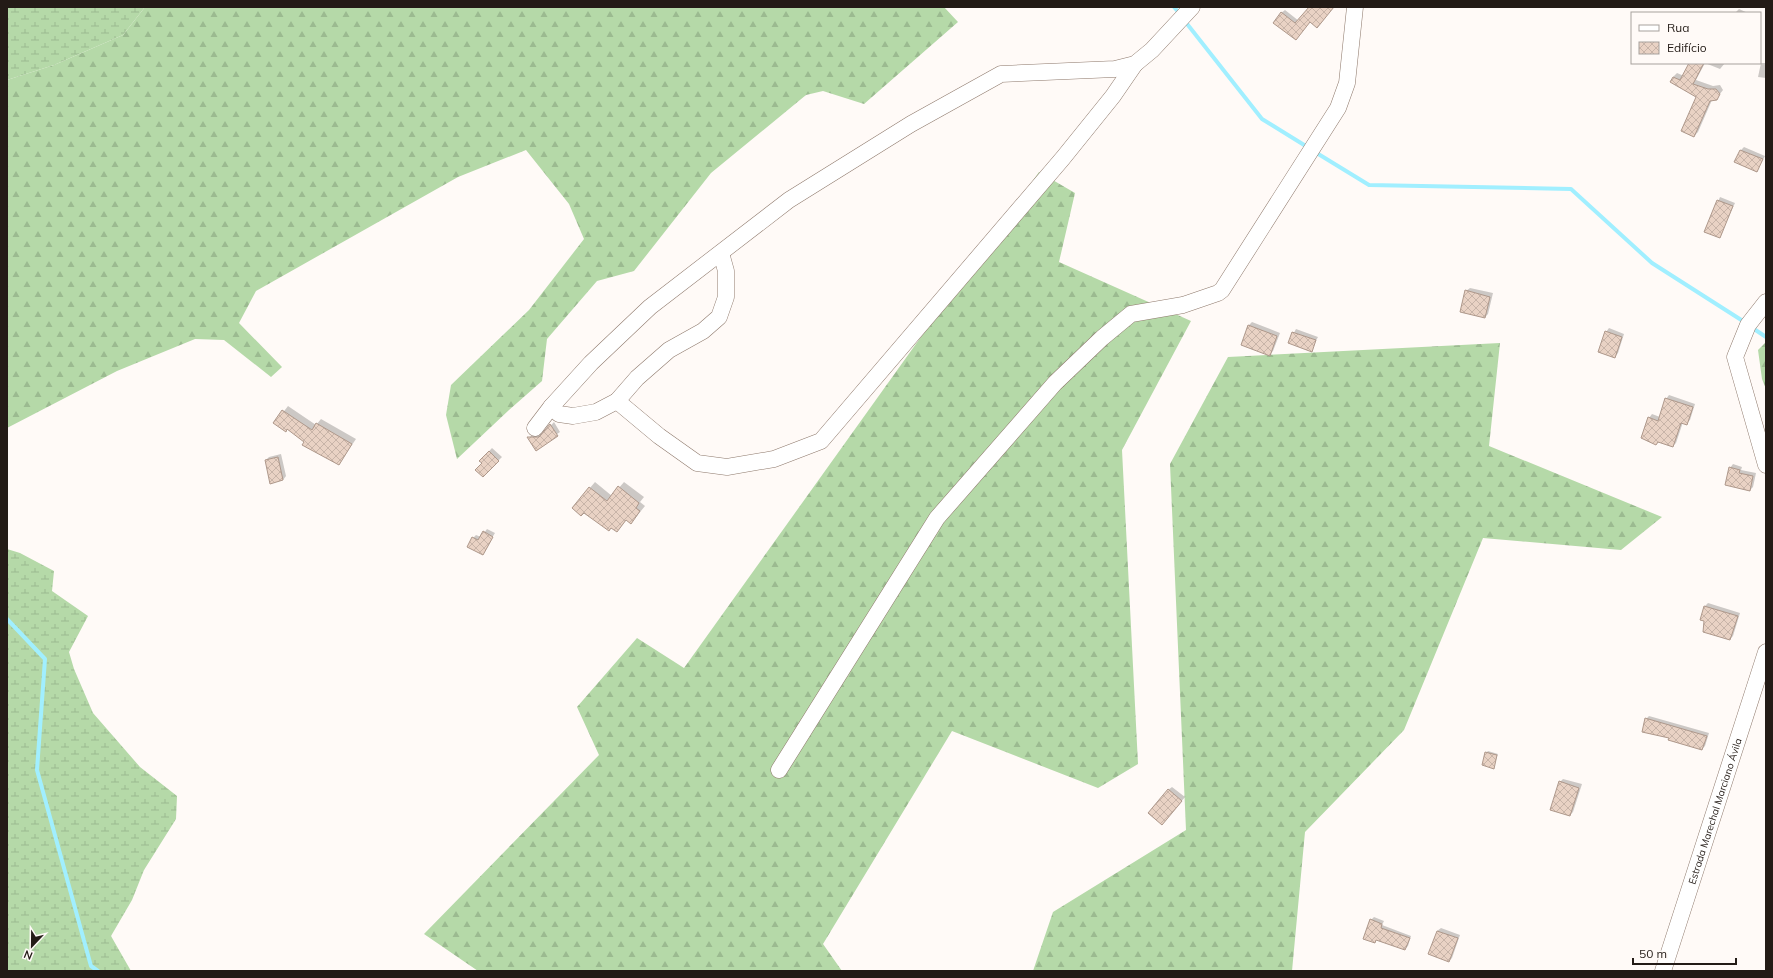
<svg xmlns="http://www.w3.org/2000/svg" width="1773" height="978" font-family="Mulish,sans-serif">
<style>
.forest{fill:url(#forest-firs)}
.wetland{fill:url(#wetland-marsh)}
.shadow{fill:#0003}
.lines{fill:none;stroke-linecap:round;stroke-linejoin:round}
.stream{stroke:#a1efff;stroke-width:4}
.building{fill:url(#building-cross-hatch);stroke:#ae988b}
.minor-casing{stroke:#8e796c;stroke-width:17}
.minor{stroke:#fff;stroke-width:16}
.labels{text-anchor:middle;stroke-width:3;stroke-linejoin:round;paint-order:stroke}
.street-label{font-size:10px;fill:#231b16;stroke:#fffaf7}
</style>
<defs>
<pattern id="forest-firs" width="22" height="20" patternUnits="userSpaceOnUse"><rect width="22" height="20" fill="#b5d9a8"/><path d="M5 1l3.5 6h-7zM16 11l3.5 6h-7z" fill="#9bba90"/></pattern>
<pattern id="wetland-marsh" width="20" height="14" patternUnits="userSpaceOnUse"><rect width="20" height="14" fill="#b5d9a8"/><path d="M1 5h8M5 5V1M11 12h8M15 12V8" fill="none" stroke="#9bba90"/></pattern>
<pattern id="building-cross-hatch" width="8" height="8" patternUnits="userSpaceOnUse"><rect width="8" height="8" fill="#e9d2c4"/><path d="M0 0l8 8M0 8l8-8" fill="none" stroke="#c8b4a8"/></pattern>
</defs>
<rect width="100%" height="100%" fill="#fffaf7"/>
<path class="forest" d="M 145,7 L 944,7 L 958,22 L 864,104 L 823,91 L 806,95 L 711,173 L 634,271 L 597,281 L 547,339 L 542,381 L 509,410 L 457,459 L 446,415 L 451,385 L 529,310 L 584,239 L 569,204 L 526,150 L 458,177 L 256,291 L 239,323 L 282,367 L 271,377 L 224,340 L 195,339 L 117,371 L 7,428 L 7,80 L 54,65 L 123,35 Z
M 1039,172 L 1075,193 L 1059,262 L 1191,321 L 1122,450 L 1138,764 L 1098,788 L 952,731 L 823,944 L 842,971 L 478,971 L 424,934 L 599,755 L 577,707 L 637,638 L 684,668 Z
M 1766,342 L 1766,389 L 1762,379 L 1758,350 Z
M 1500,343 L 1489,446 L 1662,517 L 1621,550 L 1483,538 L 1404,730 L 1305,832 L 1292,971 L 1033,971 L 1053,912 L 1186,830 L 1170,464 L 1228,357 Z"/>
<path class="wetland" d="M 7,7 L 145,7 L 123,35 L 54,65 L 7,80 Z
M 7,549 L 20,553 L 54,571 L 52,591 L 88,616 L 69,652 L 74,669 L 93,713 L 140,767 L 177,796 L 176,819 L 144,870 L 132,900 L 111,936 L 131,971 L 7,971 Z"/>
<path class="shadow" d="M 1310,7 L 1334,7 L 1310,21 L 1299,35 L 1281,13 L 1285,10 L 1299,21 Z
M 1739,9 L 1748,13 L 1735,13 Z
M 1691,63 L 1725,63 L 1720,69 L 1705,63 L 1696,80 L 1713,86 L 1720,85 L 1723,90 L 1716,99 L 1712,100 L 1698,132 L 1694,136 L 1698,96 L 1673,77 L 1677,73 L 1684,76 Z
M 1761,63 L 1766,63 L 1766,78 L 1758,77 Z
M 1744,147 L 1765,156 L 1757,171 L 1741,150 Z
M 1720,197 L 1735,203 L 1719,237 L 1705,232 Z
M 1470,288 L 1493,293 L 1488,314 L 1485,317 L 1466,291 Z
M 1252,322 L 1280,333 L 1273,351 L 1269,355 L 1249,325 Z
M 1609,328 L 1624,334 L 1618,353 L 1615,357 L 1606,332 Z
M 1296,329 L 1318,337 L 1311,350 L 1289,342 Z
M 1669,395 L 1695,404 L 1690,420 L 1687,423 L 1683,422 L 1676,443 L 1673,446 L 1659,442 L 1656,444 L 1649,418 L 1652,414 L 1660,417 L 1666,399 Z
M 288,406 L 316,425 L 321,419 L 356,439 L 339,464 L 288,428 L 275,423 Z
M 554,422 L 560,432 L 536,449 L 529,438 L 534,433 L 543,434 Z
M 492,448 L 502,457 L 483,476 L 483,463 L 480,461 Z
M 281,454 L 286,476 L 283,480 L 266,460 L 269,457 Z
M 1733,464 L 1742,467 L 1741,470 L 1756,473 L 1753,487 L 1750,490 L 1730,468 Z
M 595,482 L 612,496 L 624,482 L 644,497 L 640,502 L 645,506 L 636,517 L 627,519 L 617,531 L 584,512 L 573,508 Z
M 487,529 L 495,533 L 482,554 L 473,538 L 476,535 L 481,537 Z
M 1708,603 L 1740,613 L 1733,636 L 1730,639 L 1706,621 L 1701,619 L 1705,606 Z
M 1649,716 L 1709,733 L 1705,746 L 1702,749 L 1646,719 Z
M 1488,751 L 1498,754 L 1493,768 L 1486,753 Z
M 1563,779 L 1582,784 L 1573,812 L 1570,815 L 1560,782 Z
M 1172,787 L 1185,797 L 1165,821 L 1168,790 Z
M 1374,917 L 1384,921 L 1382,925 L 1411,936 L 1408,946 L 1405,949 L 1377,939 L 1374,942 L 1371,920 Z
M 1441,928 L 1460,935 L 1452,958 L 1449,961 L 1437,931 Z"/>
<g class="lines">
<path class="stream" d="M 1174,7 L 1180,14
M 1184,20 L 1262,119 L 1309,148
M 1315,152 L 1369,185 L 1571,189 L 1652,263 L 1746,323
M 1751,327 L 1766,337
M 7,619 L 45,659 L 37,770 L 91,966 L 98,971"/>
</g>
<path class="building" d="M 1309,7 L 1334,7 L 1317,28 L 1310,22 L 1296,40 L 1273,23 L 1281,12 L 1295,23 Z
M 1689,63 L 1704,63 L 1693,84 L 1708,89 L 1716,89 L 1720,94 L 1717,100 L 1710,101 L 1694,137 L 1681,131 L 1696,97 L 1670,82 L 1673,77 L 1680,80 Z
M 1740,150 L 1763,159 L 1757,172 L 1734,162 Z
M 1717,200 L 1733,206 L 1720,238 L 1704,232 Z
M 1465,290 L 1490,297 L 1485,318 L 1460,312 Z
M 1248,325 L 1277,336 L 1270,356 L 1241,345 Z
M 1605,331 L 1622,337 L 1615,358 L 1598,352 Z
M 1292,332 L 1316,340 L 1312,352 L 1288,343 Z
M 1665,398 L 1693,407 L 1687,425 L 1681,423 L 1673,447 L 1658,442 L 1656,445 L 1641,438 L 1648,417 L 1658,421 Z
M 282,410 L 312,430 L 316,423 L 352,444 L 339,465 L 302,445 L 304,442 L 287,429 L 286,432 L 273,423 Z
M 550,424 L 558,436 L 536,451 L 527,437 L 539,437 Z
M 489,451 L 499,461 L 483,477 L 475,470 L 482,463 L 479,461 Z
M 278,457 L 283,480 L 270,484 L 265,460 Z
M 1729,467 L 1740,470 L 1739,473 L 1753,476 L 1750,491 L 1725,485 Z
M 618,486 L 639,503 L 636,508 L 640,511 L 631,524 L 626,520 L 617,532 L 611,528 L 609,531 L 584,513 L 581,516 L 572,508 L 589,487 L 607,501 Z
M 483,531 L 493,537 L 483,555 L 467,547 L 472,537 L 478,540 Z
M 1704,606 L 1738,616 L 1730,640 L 1703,632 L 1704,621 L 1700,620 Z
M 1645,718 L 1707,736 L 1702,750 L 1668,740 L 1669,738 L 1642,732 Z
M 1485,752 L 1497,755 L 1494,769 L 1482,765 Z
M 1559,781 L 1579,788 L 1570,816 L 1550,810 Z
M 1168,789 L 1182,801 L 1162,825 L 1148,813 Z
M 1370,919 L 1382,924 L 1381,928 L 1410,938 L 1405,950 L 1376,940 L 1375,943 L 1363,939 Z
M 1437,931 L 1458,938 L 1449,962 L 1428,954 Z"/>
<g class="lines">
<g class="minor-casing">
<g id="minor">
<path d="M 1766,302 L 1748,325 L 1735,357 L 1766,465"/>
<path d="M 617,401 L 659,436 L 697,463 L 727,467 L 774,459 L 821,441 L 1063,158 L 1113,96 L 1135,64"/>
<path d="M 551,407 L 559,414 L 573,416 L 596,412 L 617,401 L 637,378 L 669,350 L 703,331 L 719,317 L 726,297 L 726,271 L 721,253"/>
<path d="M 535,428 L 551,407 L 591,363 L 650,307 L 789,200 L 911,124 L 1001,74 L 1115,69 L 1135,64 L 1152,50 L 1192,7"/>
<path d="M 779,770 L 937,518 L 1055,383 L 1102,338 L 1131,314 L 1183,305 L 1218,293 L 1222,290 L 1338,108 L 1347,83 L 1355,7"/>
<path id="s1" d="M 1663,971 L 1766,652"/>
</g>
</g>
<use href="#minor" class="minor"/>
</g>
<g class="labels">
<g class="street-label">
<text dy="4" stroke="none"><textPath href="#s1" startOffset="168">Estrada Marechal Marciano Ávila</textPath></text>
</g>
</g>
<rect width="1773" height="978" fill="none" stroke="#231b16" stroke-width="16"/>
<rect x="1631" y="12" width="130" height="52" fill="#fffaf7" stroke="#a7a19d"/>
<rect x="1639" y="25" width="20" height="6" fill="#ffffff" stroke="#a7a19d"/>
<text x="1667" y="32" font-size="12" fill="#231b16">Rua</text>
<rect x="1639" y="42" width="20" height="12" fill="url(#building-cross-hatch)" stroke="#a7a19d"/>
<text x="1667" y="52" font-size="12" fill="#231b16">Edifício</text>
<g transform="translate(32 946) rotate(202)" stroke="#fffaf7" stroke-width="3" paint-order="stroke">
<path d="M0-3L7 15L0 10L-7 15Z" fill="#231b16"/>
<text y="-6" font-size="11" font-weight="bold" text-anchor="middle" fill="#231b16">N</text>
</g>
<path d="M1633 958v6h103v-6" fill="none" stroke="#231b16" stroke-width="2"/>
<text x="1639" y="958" font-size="12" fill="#231b16" stroke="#fffaf7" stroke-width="3" paint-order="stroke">50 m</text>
</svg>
